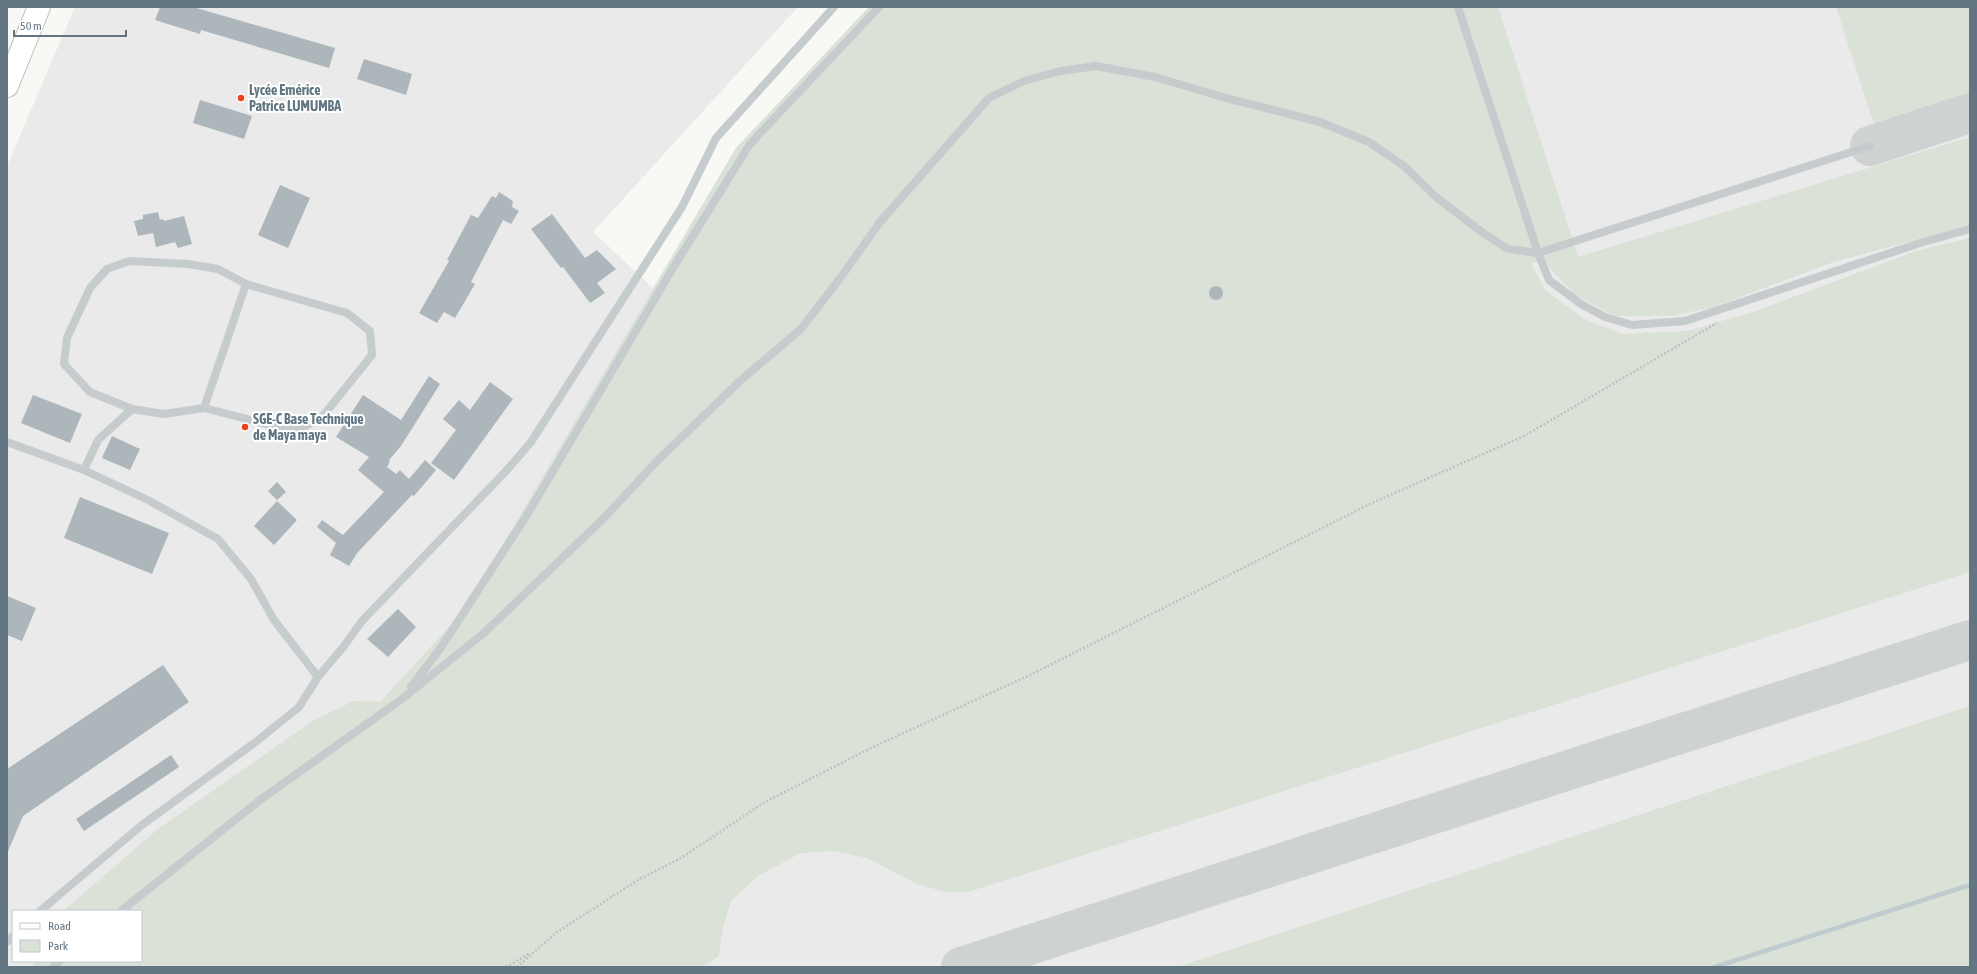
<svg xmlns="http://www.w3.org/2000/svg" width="1977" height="974" font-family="'Asap Condensed',sans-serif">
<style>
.built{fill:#e9eae9;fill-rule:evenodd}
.green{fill:#dae1d6}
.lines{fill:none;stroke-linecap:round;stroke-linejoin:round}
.stream{stroke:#becbcf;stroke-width:4.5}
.taxiway{stroke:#ced2d3;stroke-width:40}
.building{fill:#acb6bb}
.primary-casing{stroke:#b9bec1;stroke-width:24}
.path{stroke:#bfc2c4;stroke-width:2.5;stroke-dasharray:2 2;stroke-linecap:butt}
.service{stroke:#c6cbcd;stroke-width:8}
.primary{stroke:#fff;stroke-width:22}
.poi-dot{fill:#ee401f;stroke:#fff;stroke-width:1.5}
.labels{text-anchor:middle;stroke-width:4;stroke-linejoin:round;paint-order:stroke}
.poi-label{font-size:14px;font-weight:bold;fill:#617682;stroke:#fff;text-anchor:start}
</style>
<rect width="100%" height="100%" fill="#f8f8f5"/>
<path class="built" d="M 75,7 L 798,7 L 593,232 L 653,288 L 736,148 L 869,7 L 1970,7 L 1970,967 L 7,967 L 7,166 ZM 13,911 L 141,911 L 141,961 L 13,961 Z"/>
<path class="green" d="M 869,7 L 1498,7 L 1578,257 L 1970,137 L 1970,226 L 1836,261 L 1714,307 L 1671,316 L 1614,316 L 1574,294 L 1544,262 L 1531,263 L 1545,290 L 1584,319 L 1623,334 L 1688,331 L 1756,311 L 1916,251 L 1970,238 L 1970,572 L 968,892 L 945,892 L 917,884 L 867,858 L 834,851 L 801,853 L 758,876 L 731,901 L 722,931 L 719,956 L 702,967 L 34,967 L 33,961 L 141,961 L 141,911 L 63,911 L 158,829 L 314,720 L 354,701 L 380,702 L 463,612 L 736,148 Z
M 1836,7 L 1970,7 L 1970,104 L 1877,134 Z
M 1970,706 L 1970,967 L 1177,967 Z"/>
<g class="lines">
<path class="stream" d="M 1715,967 L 1970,885"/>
<path class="taxiway" d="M 1870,146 L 1970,113
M 961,967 L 1970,640"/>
</g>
<path class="building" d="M 160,7 L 193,7 L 335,48 L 329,68 L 201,30 L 200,34 L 155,20 Z
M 364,59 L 412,74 L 406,95 L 357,79 Z
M 200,100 L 252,116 L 244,139 L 193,123 Z
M 280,185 L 310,198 L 288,248 L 258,235 Z
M 499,192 L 513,201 L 512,207 L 519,211 L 511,224 L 503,220 L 471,282 L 475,284 L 455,318 L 444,312 L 437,323 L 419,313 L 449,261 L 447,260 L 471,215 L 478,218 L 492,196 L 496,198 Z
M 158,212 L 160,220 L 163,219 L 164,221 L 184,216 L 192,244 L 178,248 L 175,242 L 156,247 L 153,233 L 138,236 L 134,221 L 143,219 L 143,215 Z
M 552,214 L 585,258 L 597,250 L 616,269 L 597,283 L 605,293 L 590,303 L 563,267 L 561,268 L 531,229 Z
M1209 293a7 7 0 1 1 14 0a7 7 0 1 1-14 0Z
M 429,376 L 440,384 L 401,446 L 389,460 L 390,461 L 387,467 L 396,474 L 400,470 L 409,479 L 425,460 L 436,470 L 414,496 L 412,495 L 358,552 L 349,566 L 330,555 L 336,543 L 317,527 L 322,520 L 343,535 L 384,492 L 358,470 L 369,457 L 336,437 L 363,395 L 401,420 Z
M 490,382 L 513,399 L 454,480 L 431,463 L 456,430 L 443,419 L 459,400 L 470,410 Z
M 33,395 L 82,414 L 70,443 L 21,423 Z
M 112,436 L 140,449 L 130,470 L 102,458 Z
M 277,482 L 286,492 L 277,500 L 268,491 Z
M 80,497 L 169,533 L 152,574 L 64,538 Z
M 277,501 L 297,520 L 274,545 L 254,526 Z
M 7,596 L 36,608 L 22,641 L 7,635 Z
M 398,609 L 416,627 L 388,657 L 367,639 Z
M 163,665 L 189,702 L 23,816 L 7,854 L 7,769 Z
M 171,755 L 179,767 L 84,831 L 76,819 Z"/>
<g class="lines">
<g class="primary-casing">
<path id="primary" d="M 7,86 L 39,7"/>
</g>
<path class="path" d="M 506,967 L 529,954
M 517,967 L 557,932 L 638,880 L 681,858 L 765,802 L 873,747 L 1030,675 L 1372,503 L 1524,436 L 1717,323"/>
<path class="service" d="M 1458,7 L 1538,253 L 1870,146
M 132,409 L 90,392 L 64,364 L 67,338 L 90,288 L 107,269 L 129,261 L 188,264 L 218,269 L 246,284
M 7,442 L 84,470 L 148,500 L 218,539 L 251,579 L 274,620 L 318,677 L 344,646 L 362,621 L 507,470 L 531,442 L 682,207 L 716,138 L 834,7
M 84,470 L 98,440 L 132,409 L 164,414 L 204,408 L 285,429 L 302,428 L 322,417 L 372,355 L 370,331 L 347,313 L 246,284 L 204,408
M 411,687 L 440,649 L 527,515 L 673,268 L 750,144 L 879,7
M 40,911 L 142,825 L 257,741 L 299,707 L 318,677
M 121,911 L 260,800 L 402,699 L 484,633 L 604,518 L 658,460 L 740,381 L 801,329 L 841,277 L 880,222 L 989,98 L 1024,81 L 1060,71 L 1096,66 L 1155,77 L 1226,98 L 1320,122 L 1369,142 L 1404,166 L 1436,197 L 1483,233 L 1508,249 L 1538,253 L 1549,280 L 1581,304 L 1605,317 L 1632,325 L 1685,321 L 1920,243 L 1970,229
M 7,942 L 13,936
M 53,967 L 60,961"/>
<use href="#primary" class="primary"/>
</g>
<g class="poi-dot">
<circle cx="241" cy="98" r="4"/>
<circle cx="245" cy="427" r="4"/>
</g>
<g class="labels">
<g class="poi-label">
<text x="249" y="95">Lycée Emérice<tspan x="249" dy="16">Patrice LUMUMBA</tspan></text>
<text x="253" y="424">SGE-C Base Technique<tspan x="253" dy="16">de Maya maya</tspan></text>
</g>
</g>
<rect width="1977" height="974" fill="none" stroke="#617682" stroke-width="16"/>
<rect x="12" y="910" width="130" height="52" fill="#ffffff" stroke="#c0c8cd"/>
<rect x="20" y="923" width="20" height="6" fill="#ffffff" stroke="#c0c8cd"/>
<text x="48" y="930" font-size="12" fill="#617682">Road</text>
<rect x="20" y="940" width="20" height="12" fill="#dae1d6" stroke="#c0c8cd"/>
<text x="48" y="950" font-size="12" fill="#617682">Park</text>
<path d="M14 30v6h112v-6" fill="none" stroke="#617682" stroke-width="2"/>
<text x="20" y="30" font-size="12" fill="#617682" stroke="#ffffff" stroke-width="3" paint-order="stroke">50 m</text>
</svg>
